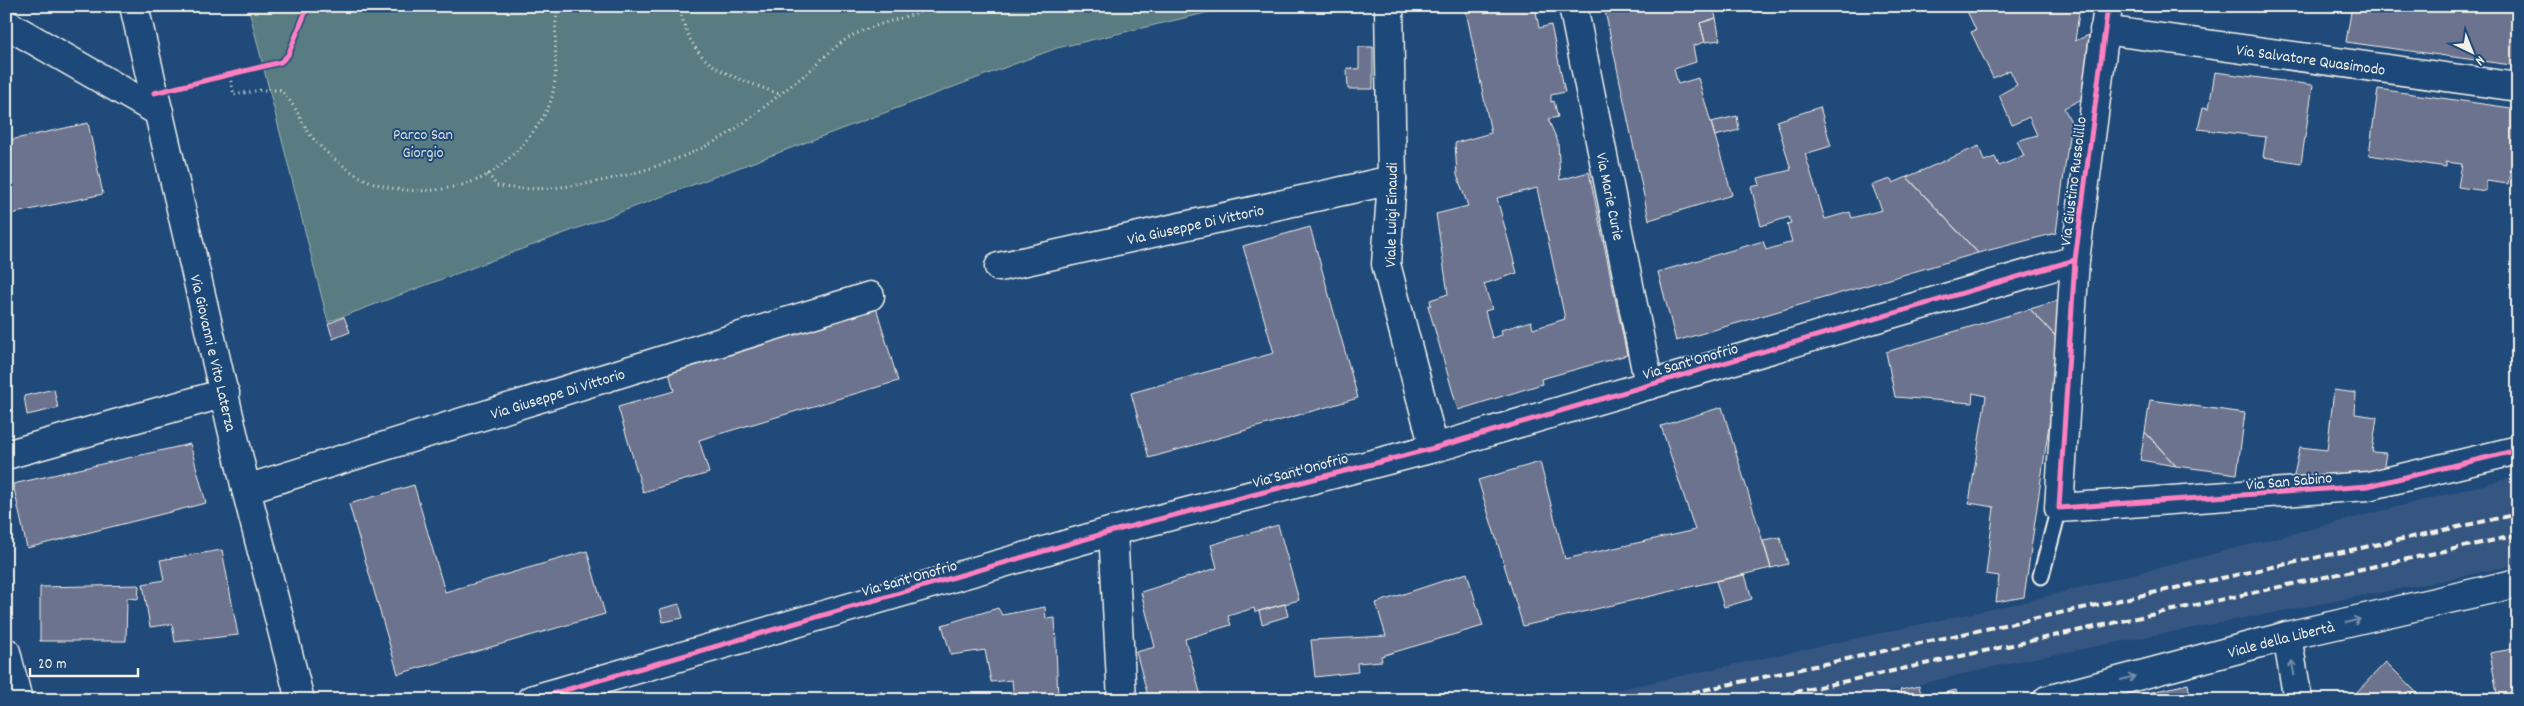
<svg xmlns="http://www.w3.org/2000/svg" width="2524" height="706" font-family="Dekko,sans-serif">
<style>
.built{fill:#365680}
.green{fill:#587b81;stroke:#a6b6b4}
.building{fill:#6c738e;stroke:#f4f1e8;fill-rule:evenodd}
.lines{fill:none;stroke-linecap:round;stroke-linejoin:round}
.lane-casing{stroke:#f4f1e8;stroke-width:19}
.street-casing{stroke:#f4f1e8;stroke-width:31}
.secondary-casing{stroke:#f4f1e8;stroke-width:31}
.path{stroke:#f4f1e8;stroke-width:3;stroke-dasharray:1 4;stroke-linecap:butt}
.lane{stroke:#1f4a7a;stroke-width:15}
.street{stroke:#1f4a7a;stroke-width:28}
.secondary{stroke:#1f4a7a;stroke-width:28}
.rail{stroke:#f4f1e8;stroke-width:4;stroke-dasharray:8 4;stroke-linecap:butt}
.cycleway-casing{stroke:#1f4a7a;stroke-width:8}
.cycleway{stroke:#ff80c0;stroke-width:5}
.oneway{stroke:#748da6}
.labels{text-anchor:middle;stroke-width:4;stroke-linejoin:round;paint-order:stroke}
.street-label{font-size:16px;fill:#f4f1e8;stroke:#1f4a7a}
.park-label{font-size:16px;fill:#dddfd9;stroke:#1f4a7a}
</style>
<rect width="100%" height="100%" fill="#1f4a7a"/>
<filter id="ink" filterUnits="userSpaceOnUse"><feTurbulence type="fractalNoise" baseFrequency=".02" numOctaves="2"/><feDisplacementMap in="SourceGraphic" scale="10" xChannelSelector="R" yChannelSelector="G"/><feConvolveMatrix kernelMatrix="1 2 1 2 8 2 1 2 1" color-interpolation-filters="sRGB"/></filter>
<g filter="url(#ink)">
<path class="built" d="M 2518,476 L 2518,564 L 2440,581 L 2014,662 L 1852,700 L 1570,700 L 2024,602 Z"/>
<path class="green" d="M 248,6 L 1235,6 L 1057,48 L 328,322 Z"/>
<path class="building" d="M 1465,6 L 1535,6 L 1539,28 L 1551,25 L 1565,92 L 1551,95 L 1551,102 L 1554,101 L 1558,117 L 1548,119 L 1558,142 L 1560,180 L 1589,172 L 1627,355 L 1541,379 L 1542,384 L 1458,410 L 1428,306 L 1431,305 L 1430,300 L 1448,294 L 1436,214 L 1468,206 L 1457,175 L 1455,143 L 1491,133 ZM 1537,188 L 1565,319 L 1533,329 L 1531,321 L 1501,330 L 1502,335 L 1492,338 L 1485,311 L 1492,309 L 1484,284 L 1517,273 L 1497,198 Z
M 1604,6 L 1713,6 L 1716,18 L 1700,23 L 1705,42 L 1693,46 L 1696,62 L 1674,69 L 1678,84 L 1698,78 L 1732,195 L 1649,220 Z
M 1976,6 L 2080,6 L 2075,41 L 2089,35 L 2082,99 L 2064,108 L 2071,122 L 2056,233 L 1978,253 L 1907,177 L 1979,146 L 1984,161 L 1995,157 L 1999,166 L 2024,156 L 2017,141 L 2037,135 L 2029,117 L 2012,125 L 1999,95 L 2017,85 L 2010,70 L 1993,78 L 1971,32 L 1976,30 L 1967,11 Z
M 2352,6 L 2518,6 L 2518,66 L 2346,42 Z
M 1716,18 L 1720,40 L 1705,42 L 1700,23 Z
M 1359,47 L 1373,47 L 1373,89 L 1348,89 L 1347,68 L 1359,69 Z
M 2215,72 L 2313,85 L 2301,163 L 2263,157 L 2266,137 L 2198,129 L 2203,107 L 2209,108 Z
M 2378,89 L 2518,109 L 2518,169 L 2511,168 L 2508,184 L 2486,181 L 2486,191 L 2458,187 L 2462,164 L 2446,162 L 2446,167 L 2369,155 Z
M 1820,107 L 1831,146 L 1805,154 L 1825,219 L 1850,212 L 1852,218 L 1882,210 L 1872,185 L 1891,179 L 1893,183 L 1907,177 L 1978,253 L 1676,341 L 1658,272 L 1763,241 L 1766,250 L 1792,242 L 1787,224 L 1791,223 L 1789,217 L 1761,226 L 1751,187 L 1760,185 L 1758,178 L 1791,170 L 1777,121 Z
M 1737,116 L 1739,130 L 1715,136 L 1711,122 Z
M 88,123 L 103,194 L 6,215 L 6,141 Z
M 1310,227 L 1358,398 L 1149,458 L 1131,393 L 1274,353 L 1243,246 Z
M 2067,298 L 2061,342 L 2030,309 Z
M 876,307 L 898,381 L 699,440 L 709,473 L 643,492 L 618,407 L 674,391 L 668,369 Z
M 2030,309 L 2061,342 L 2024,597 L 1996,602 L 1999,576 L 1986,574 L 1994,507 L 1969,503 L 1986,396 L 1973,393 L 1972,403 L 1895,397 L 1886,352 Z
M 344,317 L 350,332 L 333,339 L 328,324 Z
M 54,389 L 58,408 L 27,415 L 24,396 Z
M 2334,390 L 2356,393 L 2355,414 L 2377,417 L 2372,452 L 2386,453 L 2383,472 L 2293,480 L 2300,447 L 2327,450 Z
M 2150,400 L 2245,413 L 2237,474 L 2176,466 L 2145,432 Z
M 1722,407 L 1771,568 L 1523,626 L 1478,480 L 1540,462 L 1565,559 L 1695,530 L 1661,426 Z
M 2145,432 L 2176,466 L 2140,460 Z
M 190,444 L 206,503 L 27,548 L 13,484 Z
M 414,485 L 445,592 L 587,551 L 605,614 L 398,674 L 349,504 Z
M 1278,525 L 1299,600 L 1255,612 L 1254,608 L 1228,616 L 1231,625 L 1185,639 L 1202,699 L 1149,700 L 1136,652 L 1155,647 L 1141,592 L 1217,568 L 1211,545 Z
M 1780,537 L 1788,564 L 1771,568 L 1763,540 Z
M 222,550 L 238,635 L 175,642 L 172,624 L 150,627 L 143,584 L 164,580 L 160,560 Z
M 1467,573 L 1483,626 L 1381,656 L 1382,661 L 1357,663 L 1358,672 L 1315,677 L 1311,640 L 1386,636 L 1376,603 Z
M 1745,575 L 1752,599 L 1724,607 L 1716,581 Z
M 139,585 L 138,599 L 127,598 L 126,641 L 40,641 L 40,587 Z
M 679,604 L 683,618 L 663,622 L 660,609 Z
M 1285,604 L 1288,616 L 1262,624 L 1259,611 Z
M 1045,607 L 1046,619 L 1055,618 L 1058,700 L 1014,700 L 1012,680 L 991,682 L 985,650 L 951,655 L 942,625 L 998,608 L 1002,615 Z
M 2518,648 L 2518,700 L 2498,700 L 2490,653 Z
M 2386,662 L 2424,700 L 2349,700 Z
M 2188,684 L 2191,700 L 2130,700 L 2129,697 Z
M 1919,686 L 1922,698 L 1902,700 L 1900,690 Z
M 1956,690 L 1958,700 L 1916,700 L 1922,698 Z
M 881,691 L 884,700 L 859,700 L 858,697 Z
M 2273,693 L 2274,700 L 2238,700 Z"/>
<g class="lines">
<g class="lane-casing">
<path id="lane" d="M 2041,576 L 2059,508"/>
</g>
<g class="street-casing">
<g id="street">
<path d="M 1389,6 L 1392,180 L 1386,264 L 1434,448"/>
<path id="s1" d="M 1573,6 L 1649,385"/>
<path d="M 6,24 L 159,112"/>
<path id="s2" d="M 2104,30 L 2518,87"/>
<path id="s3" d="M 999,267 L 1392,180"/>
<path d="M 6,455 L 225,393"/>
<path id="s4" d="M 246,489 L 870,296"/>
<path d="M 1113,531 L 1122,700"/>
<path d="M 2287,636 L 2298,700"/>
<path d="M 6,652 L 18,700"/>
<path id="s5" d="M 2047,700 L 2287,636 L 2518,583"/>
</g>
</g>
<g class="secondary-casing">
<g id="secondary">
<path id="s6" d="M 134,6 L 246,489 L 300,700"/>
<path d="M 2108,6 L 2075,260 L 2059,508 L 2368,486 L 2518,450"/>
<path d="M 531,700 L 1113,531 L 1434,448 L 2075,260"/>
</g>
</g>
<path class="path" d="M 679,6 C 683,21 687,37 697,50 C 714,74 752,83 779,94
M 230,76 L 234,95 L 261,90 L 280,90 C 296,104 300,121 312,137 C 323,151 338,162 352,172 C 389,196 437,195 477,180 C 503,170 536,133 548,108 C 562,76 551,40 558,6
M 488,174 L 497,186 C 564,198 678,168 734,130 C 755,115 776,97 797,81 C 818,66 832,45 856,34 C 876,24 900,19 921,12 L 928,6"/>
<use href="#lane" class="lane"/>
<use href="#street" class="street"/>
<use href="#secondary" class="secondary"/>
<path class="rail" d="M 1657,700 L 2518,514
M 1759,700 L 2518,535"/>
<g class="cycleway-casing">
<path id="cycleway" d="M 2108,6 L 2075,260 L 2059,508 L 2368,486 L 2518,450
M 154,93 L 281,62 L 288,55 L 308,6
M 531,700 L 1113,531 L 1434,448 L 2075,260"/>
</g>
<use href="#cycleway" class="cycleway"/>
</g>
<defs><path id="oneway-shaft" d="M-6 0H5M1.5-3L5.5 0L1.5 3" fill="none" stroke-width="1.6" stroke-linecap="round" stroke-linejoin="round" transform="scale(1.25)"/></defs>
<g class="oneway">
<use href="#oneway-shaft" transform="translate(2353 621) rotate(-13)"/>
<use href="#oneway-shaft" transform="translate(2293 668) rotate(-100)"/>
<use href="#oneway-shaft" transform="translate(2128 678) rotate(-15)"/>
</g>
</g>
<g class="labels">
<g class="street-label">
<text dy="6" stroke="none"><textPath href="#s2" startOffset="209">Via Salvatore Quasimodo</textPath></text>
<text transform="translate(2072 181) rotate(-83)" y="6">Via Giustino Russolillo</text>
<text dy="6" stroke="none"><textPath href="#s1" startOffset="194">Via Marie Curie</textPath></text>
<text transform="translate(1390 215) rotate(-89)" y="6">Viale Luigi Einaudi</text>
<text dy="6" stroke="none"><textPath href="#s3" startOffset="201">Via Giuseppe Di Vittorio</textPath></text>
<text dy="6" stroke="none"><textPath href="#s6" startOffset="356">Via Giovanni e Vito Laterza</textPath></text>
<text transform="translate(1690 360) rotate(-16)" y="6">Via Sant'Onofrio</text>
<text dy="6" stroke="none"><textPath href="#s4" startOffset="326">Via Giuseppe Di Vittorio</textPath></text>
<text transform="translate(1300 469) rotate(-15)" y="6">Via Sant'Onofrio</text>
<text transform="translate(2289 480) rotate(-5)" y="6">Via San Sabino</text>
<text transform="translate(909 577) rotate(-16)" y="6">Via Sant'Onofrio</text>
<text dy="6" stroke="none"><textPath href="#s5" startOffset="242">Viale della Libertà</textPath></text>
</g>
<g class="park-label">
<text x="423" y="139">Parco San<tspan x="423" dy="18">Giorgio</tspan></text>
</g>
</g>
<rect width="2524" height="706" fill="none" stroke="#1f4a7a" stroke-width="25"/>
<rect x="12" y="12" width="2499" height="681" fill="none" stroke="#f4f1e8" stroke-width="2" filter="url(#ink)"/>
<g transform="translate(2472 52) rotate(137)" stroke="#1f4a7a" stroke-width="4" paint-order="stroke">
<path d="M0-4L9 19L0 12L-9 19Z" fill="#f4f1e8"/>
<text y="-8" font-size="14" font-weight="bold" text-anchor="middle" fill="#f4f1e8">N</text>
</g>
<path d="M30 668v8h108v-8" fill="none" stroke="#f4f1e8" stroke-width="2.5"/>
<text x="38" y="668" font-size="15" fill="#f4f1e8" stroke="#1f4a7a" stroke-width="4" paint-order="stroke">20 m</text>
</svg>
